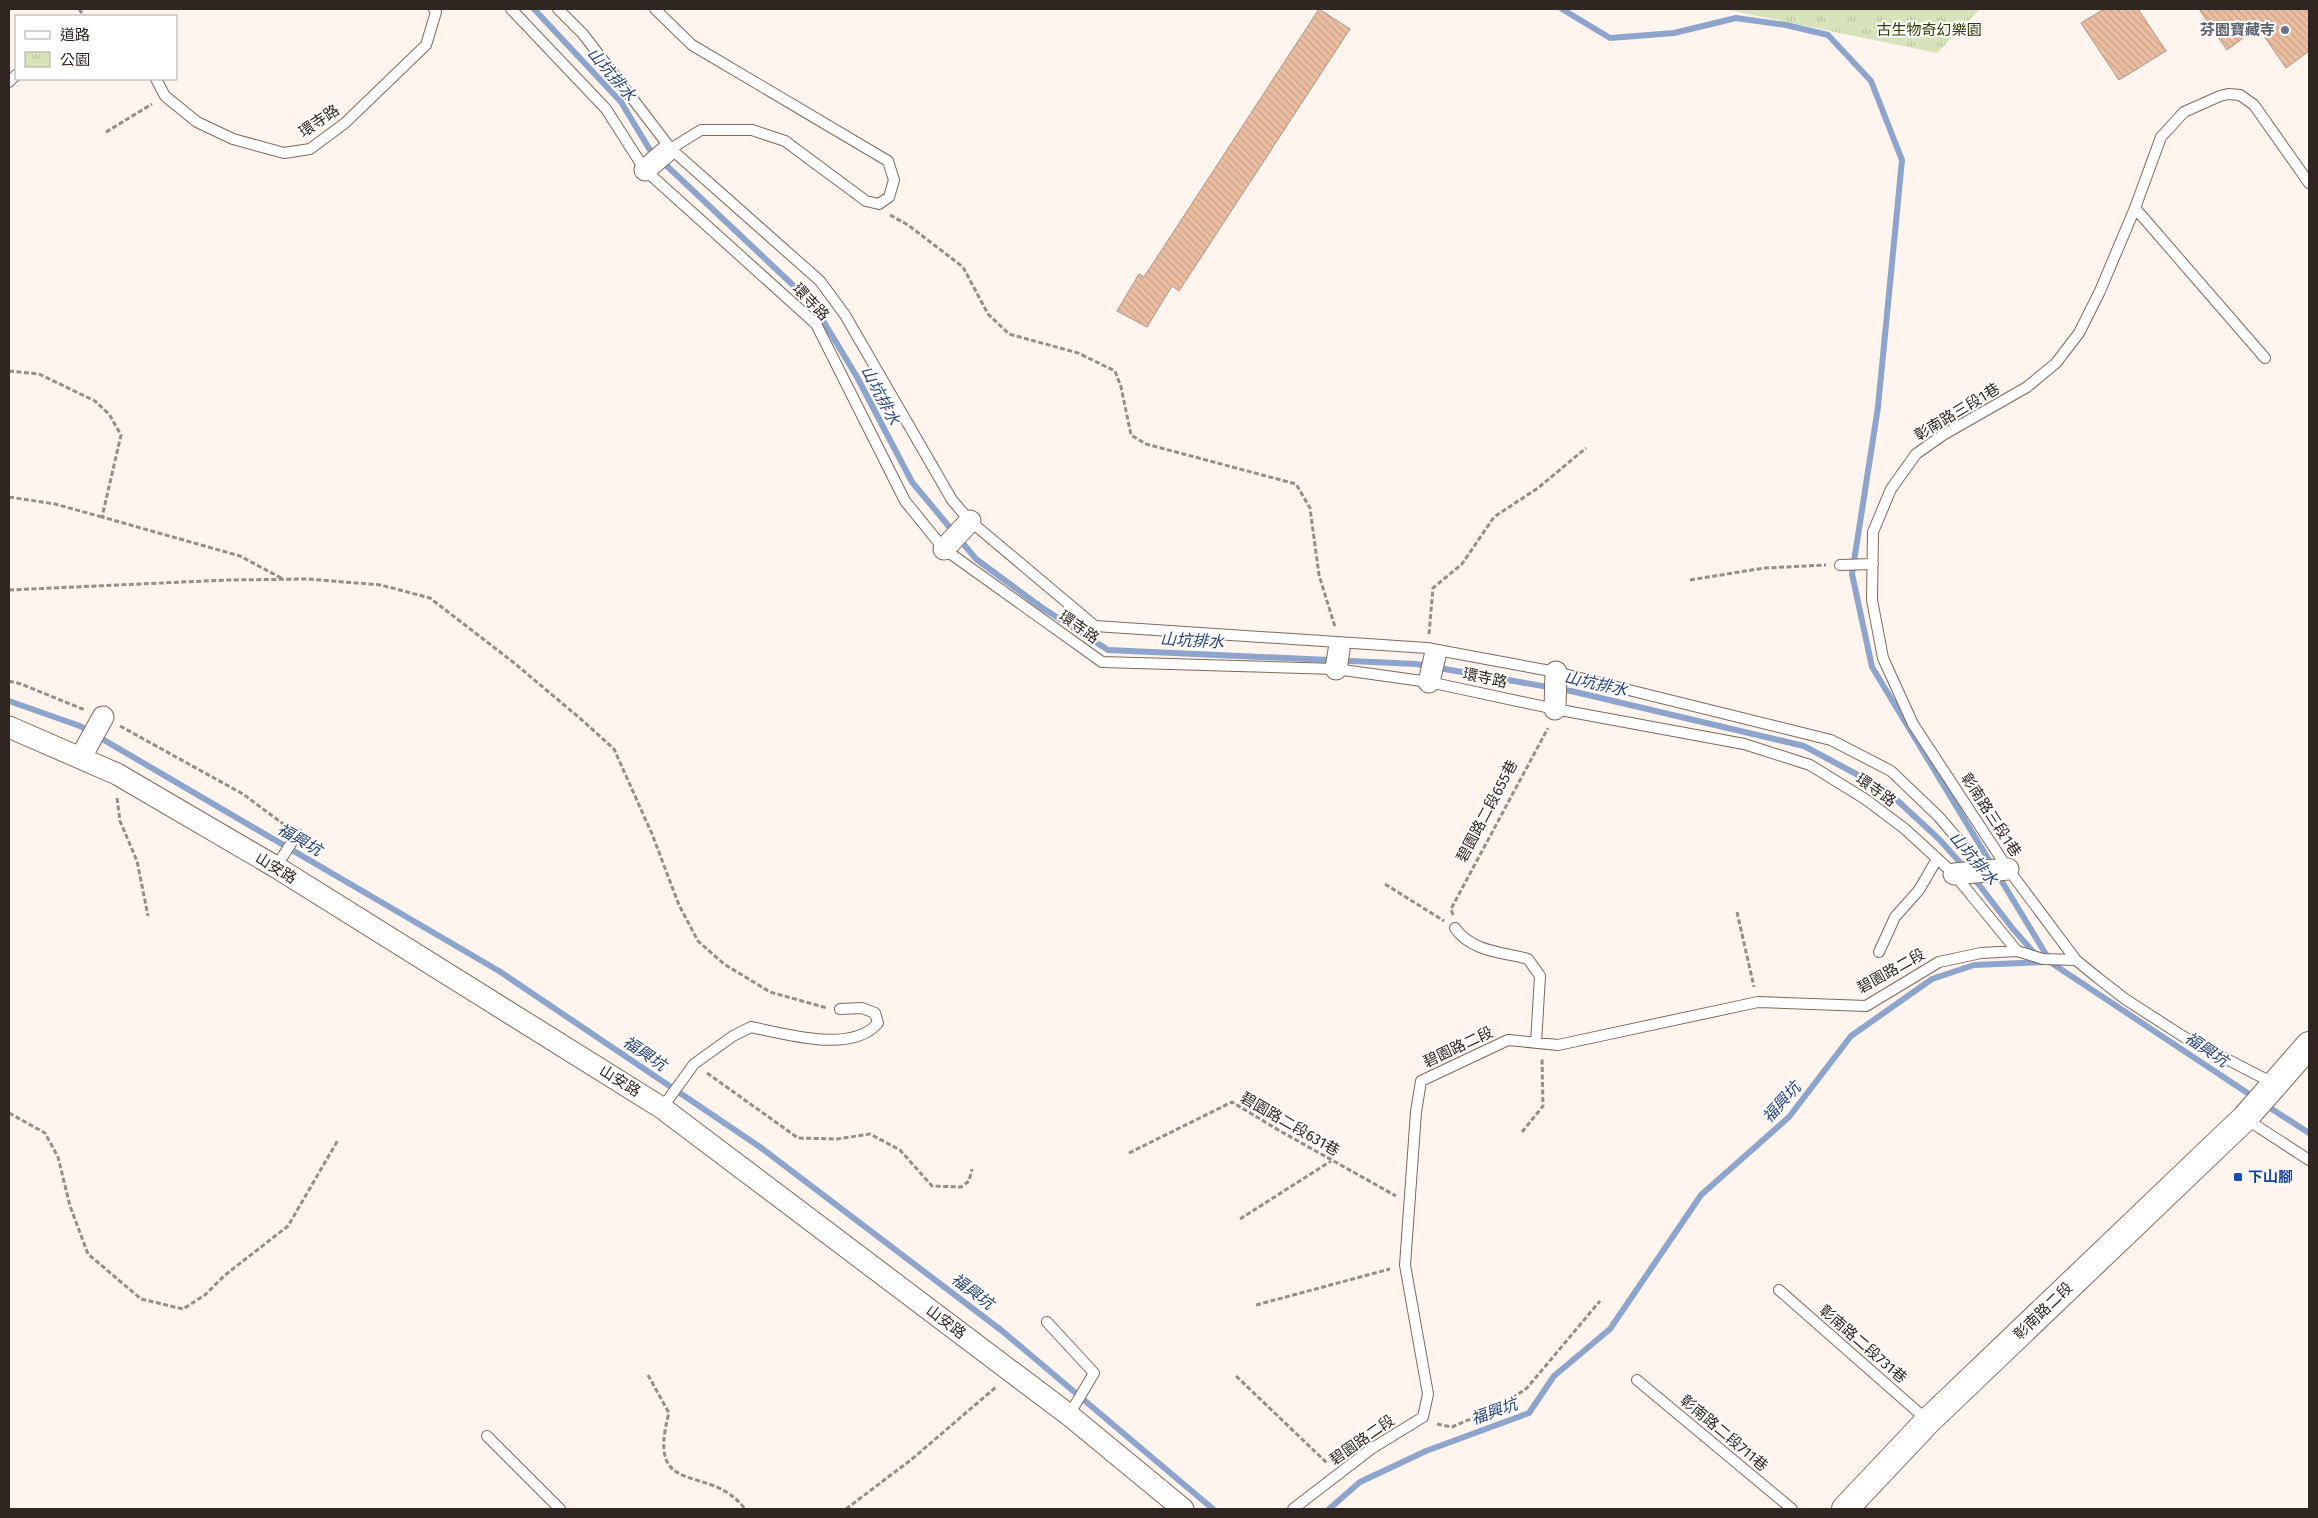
<svg xmlns="http://www.w3.org/2000/svg" width="2318" height="1518" font-family="'Fira Sans','Noto Sans TC',sans-serif">
<style>
.park{fill:url(#park-tufts)}
.lines{fill:none;stroke-linecap:round;stroke-linejoin:round}
.stream{stroke:#8da4cc;stroke-width:6}
.building{fill:url(#building-back-hatch);stroke:#ae9688}
.service-casing{stroke:#7e685b;stroke-width:12}
.minor-casing{stroke:#7e685b;stroke-width:23}
.tertiary-casing{stroke:#7e685b;stroke-width:28}
.path{stroke:#978d87;stroke-width:3;stroke-dasharray:5 2.5;stroke-linecap:butt}
.service{stroke:#fff;stroke-width:10}
.minor{stroke:#fff;stroke-width:21}
.tertiary{stroke:#fff;stroke-width:26}
.worship-dot{fill:#6b7280;stroke:#fff;stroke-width:2}
.transit-dot{fill:#1a4fb4;stroke:#fff;stroke-width:2}
.labels{text-anchor:middle;stroke-width:4;stroke-linejoin:round;paint-order:stroke}
.park-label{font-size:15px;fill:#2f3902;stroke:#fff}
.worship-label{font-size:15px;font-weight:bold;fill:#5b616d;stroke:#fff;text-anchor:end}
.street-label{font-size:15px;fill:#302621;stroke:#fff}
.transit-label{font-size:15px;font-weight:bold;fill:#164399;stroke:#fff;text-anchor:start}
.water-label{font-size:16px;font-style:italic;fill:#284377;stroke:#fff}
</style>
<defs>
<pattern id="park-tufts" width="24" height="20" patternUnits="userSpaceOnUse" patternTransform="scale(1.25)"><rect width="24" height="20" fill="#d8e3bb"/><path d="M3 7l-1-3M5 7V3M7 7l1-3M15 17l-1-3M17 17v-4M19 17l1-3" fill="none" stroke="#bac3a0"/></pattern>
<pattern id="building-back-hatch" width="6" height="6" patternUnits="userSpaceOnUse" patternTransform="scale(1.25)"><rect width="6" height="6" fill="#ebbea2"/><path d="M-1 5l2 2M0 0l6 6M5-1l2 2" fill="none" stroke="#caa38b"/></pattern>
</defs>
<rect width="100%" height="100%" fill="#fff4ee"/>
<path class="park" d="M 1724,9 L 1980,9 L 1937,53 Z"/>
<g class="lines">
<path class="stream" d="M 534,9 L 621,102 L 650,150 L 813,304 L 857,377 L 912,482 L 976,559 L 1041,607 L 1108,650 L 1416,664 L 1571,691 L 1804,746 L 1886,790 L 1939,839 L 1965,868
M 1562,9 L 1610,38 L 1674,33 L 1736,18 L 1786,25 L 1828,35 L 1871,81 L 1902,160 L 1878,407 L 1852,574 L 1872,667 L 2050,961
M 9,701 L 80,726 L 499,971 L 760,1147 L 1001,1330 L 1213,1509
M 1973,877 L 2013,929 L 2036,955
M 2047,960 L 2255,1098
M 2264,1104 L 2309,1133
M 1329,1509 L 1360,1482 L 1426,1451 L 1529,1413 L 1554,1376 L 1610,1329 L 1701,1195 L 1789,1117 L 1851,1036 L 1932,979 L 1974,965 L 2045,962"/>
</g>
<path class="building" d="M 1319,9 L 1350,29 L 1179,291 L 1172,286 L 1147,327 L 1117,311 L 1139,274 L 1144,277 Z
M 2104,9 L 2138,9 L 2166,51 L 2119,80 L 2081,23 Z
M 2199,9 L 2309,9 L 2309,51 L 2286,68 L 2258,27 L 2227,50 Z"/>
<g class="lines">
<g class="service-casing">
<path id="service" d="M 511,9 L 606,109 L 645,170 L 816,324 L 905,501 L 944,549 L 1102,662 L 1336,669 L 1429,682 L 1555,709 L 1744,744 L 1810,765 L 1865,799 L 1905,829 L 1954,874 L 2017,951
M 558,9 L 583,34 L 671,149 L 820,281 L 845,315 L 952,500 L 970,521 L 1095,626 L 1427,648 L 1556,672 L 1831,740 L 1891,771 L 1939,817 L 1984,870
M 655,9 L 692,45 L 888,161 L 894,180 L 889,197 L 879,204 L 866,201 L 785,141 L 752,130 L 701,130 L 667,151
M 156,79 L 165,96 L 197,122 L 233,139 L 284,153 L 310,149 L 345,123 L 426,45 L 436,12 L 434,9
M 9,82 L 16,75
M 2135,208 L 2265,358
M 1840,565 L 1873,564
M 276,867 L 297,834
M 1455,928 C 1472,952 1502,952 1528,959 L 1540,976 L 1536,1043
M 1879,952 L 1895,917 L 1919,890 L 1937,859
M 2273,1083 L 2184,1037 L 2125,999 L 2098,978 L 2076,960 L 2008,869 L 1913,724 L 1883,658 L 1872,600 L 1873,532 L 1891,489 L 1916,454 L 1943,435 L 2027,387 L 2056,363 L 2079,333 L 2100,291 L 2135,208 L 2161,137 L 2184,112 L 2220,96 L 2228,94 L 2240,95 L 2254,105 L 2309,183
M 662,1108 L 694,1064 L 733,1036 L 751,1027 C 785,1034 852,1054 878,1023 L 875,1013 L 862,1008 L 840,1009
M 2246,1119 L 2309,1160
M 1779,1290 L 1927,1420
M 1047,1322 L 1094,1373 L 1069,1415
M 1637,1380 L 1792,1509
M 487,1436 L 560,1509
M 1293,1509 L 1371,1449 L 1423,1417 L 1428,1394 L 1405,1265 L 1416,1112 L 1421,1081 L 1508,1040 L 1558,1045 L 1758,1002 L 1866,1006 L 1939,962 L 1981,953 L 2017,951 L 2043,959 L 2076,960"/>
</g>
<g class="minor-casing">
<path id="minor" d="M 645,170 L 667,151
M 944,549 L 970,521
M 1336,669 L 1339,650
M 1429,682 L 1435,656
M 1555,709 L 1556,672
M 9,727 L 117,774 L 276,867 L 662,1108 L 1069,1415 L 1183,1509
M 81,757 L 103,717
M 1954,874 L 2008,869"/>
</g>
<g class="tertiary-casing">
<path id="tertiary" d="M 1845,1509 L 1928,1421 L 2245,1118 L 2309,1045"/>
</g>
<path class="path" d="M 79,9 L 84,16
M 106,132 L 152,104
M 890,215 L 908,225 L 963,267 L 988,314 L 1009,334 L 1078,353 L 1115,371 L 1121,387 L 1131,435 L 1146,444 L 1296,484 L 1310,508 L 1319,575 L 1335,627
M 9,371 L 39,374 L 95,401 L 109,414 L 121,435 L 102,517 L 240,556 L 283,579
M 9,497 L 55,504 L 102,517
M 1690,580 L 1764,568 L 1826,565
M 9,590 L 227,580 L 308,579 L 381,585 L 430,598 L 513,662 L 582,720 L 614,749 L 652,834 L 679,905 L 698,941 L 724,964 L 770,992 L 827,1008
M 1429,634 L 1433,588 L 1462,564 L 1494,517 L 1538,488 L 1586,448
M 9,681 L 21,684 L 85,710
M 120,726 L 243,794 L 286,826
M 117,798 L 120,821 L 137,861 L 148,916
M 1385,884 L 1444,921
M 1737,912 L 1754,987
M 1453,915 L 1451,909 L 1548,728
M 707,1073 L 798,1138 L 837,1139 L 870,1134 L 900,1150 L 932,1186 L 961,1187 L 969,1181 L 972,1169
M 9,1113 L 45,1133 L 58,1157 L 70,1206 L 88,1254 L 141,1299 L 183,1309 L 205,1295 L 225,1275 L 288,1226 L 338,1140
M 1522,1132 L 1543,1106 L 1542,1057
M 1129,1153 L 1232,1102 L 1280,1131 L 1396,1196
M 1240,1219 L 1331,1161
M 1256,1305 L 1390,1269
M 648,1375 L 669,1413 C 645,1501 709,1461 745,1509
M 1236,1376 L 1328,1464
M 1437,1424 L 1452,1427 L 1499,1407 L 1527,1388 L 1600,1301
M 846,1509 L 912,1459 L 996,1387"/>
<use href="#service" class="service"/>
<use href="#minor" class="minor"/>
<use href="#tertiary" class="tertiary"/>
</g>
<circle class="worship-dot" cx="2285" cy="30" r="5"/>
<rect class="transit-dot" x="2233" y="1172" width="10" height="10" rx="2.5"/>
<g class="labels">
<g class="park-label">
<text x="1929" y="35">古生物奇幻樂園</text>
</g>
<g class="worship-label">
<text x="2275" y="35">芬園寶藏寺</text>
</g>
<g class="street-label">
<text transform="translate(319 121) rotate(-34)" y="5">環寺路</text>
<text transform="translate(811 302) rotate(46)" y="5">環寺路</text>
<text transform="translate(1957 412) rotate(-31)" y="5">彰南路三段1巷</text>
<text transform="translate(1079 627) rotate(35)" y="5">環寺路</text>
<text transform="translate(1485 678) rotate(12)" y="5">環寺路</text>
<text transform="translate(1876 790) rotate(35)" y="5">環寺路</text>
<text transform="translate(1487 811) rotate(-62)" y="5">碧園路二段655巷</text>
<text transform="translate(1991 815) rotate(57)" y="5">彰南路三段1巷</text>
<text transform="translate(276 868) rotate(31)" y="5">山安路</text>
<text transform="translate(1891 971) rotate(-29)" y="5">碧園路二段</text>
<text transform="translate(1458 1047) rotate(-25)" y="5">碧園路二段</text>
<text transform="translate(620 1081) rotate(32)" y="5">山安路</text>
<text transform="translate(1290 1124) rotate(30)" y="5">碧園路二段631巷</text>
<text transform="translate(2043 1311) rotate(-44)" y="5">彰南路二段</text>
<text transform="translate(946 1322) rotate(37)" y="5">山安路</text>
<text transform="translate(1863 1344) rotate(41)" y="5">彰南路二段731巷</text>
<text transform="translate(1724 1433) rotate(40)" y="5">彰南路二段711巷</text>
<text transform="translate(1362 1440) rotate(-35)" y="5">碧園路二段</text>
</g>
<g class="transit-label">
<text x="2248" y="1182">下山腳</text>
</g>
<g class="water-label">
<text transform="translate(612 74) rotate(49)" y="6">山坑排水</text>
<text transform="translate(881 395) rotate(62)" y="6">山坑排水</text>
<text transform="translate(1192 640) rotate(3)" y="6">山坑排水</text>
<text transform="translate(1596 683) rotate(13)" y="6">山坑排水</text>
<text transform="translate(300 839) rotate(30)" y="6">福興坑</text>
<text transform="translate(1974 858) rotate(49)" y="6">山坑排水</text>
<text transform="translate(2207 1049) rotate(34)" y="6">福興坑</text>
<text transform="translate(645 1053) rotate(34)" y="6">福興坑</text>
<text transform="translate(1781 1102) rotate(-48)" y="6">福興坑</text>
<text transform="translate(973 1291) rotate(37)" y="6">福興坑</text>
<text transform="translate(1494 1411) rotate(-20)" y="6">福興坑</text>
</g>
</g>
<rect width="2318" height="1518" fill="none" stroke="#302621" stroke-width="20"/>
<rect x="15" y="15" width="162" height="65" fill="#ffffff" stroke="#aca8a6"/>
<rect x="25" y="31" width="25" height="8" fill="#ffffff" stroke="#aca8a6"/>
<text x="60" y="40" font-size="15" fill="#302621">道路</text>
<rect x="25" y="52" width="25" height="15" fill="url(#park-tufts)" stroke="#aca8a6"/>
<text x="60" y="65" font-size="15" fill="#302621">公園</text>
</svg>
